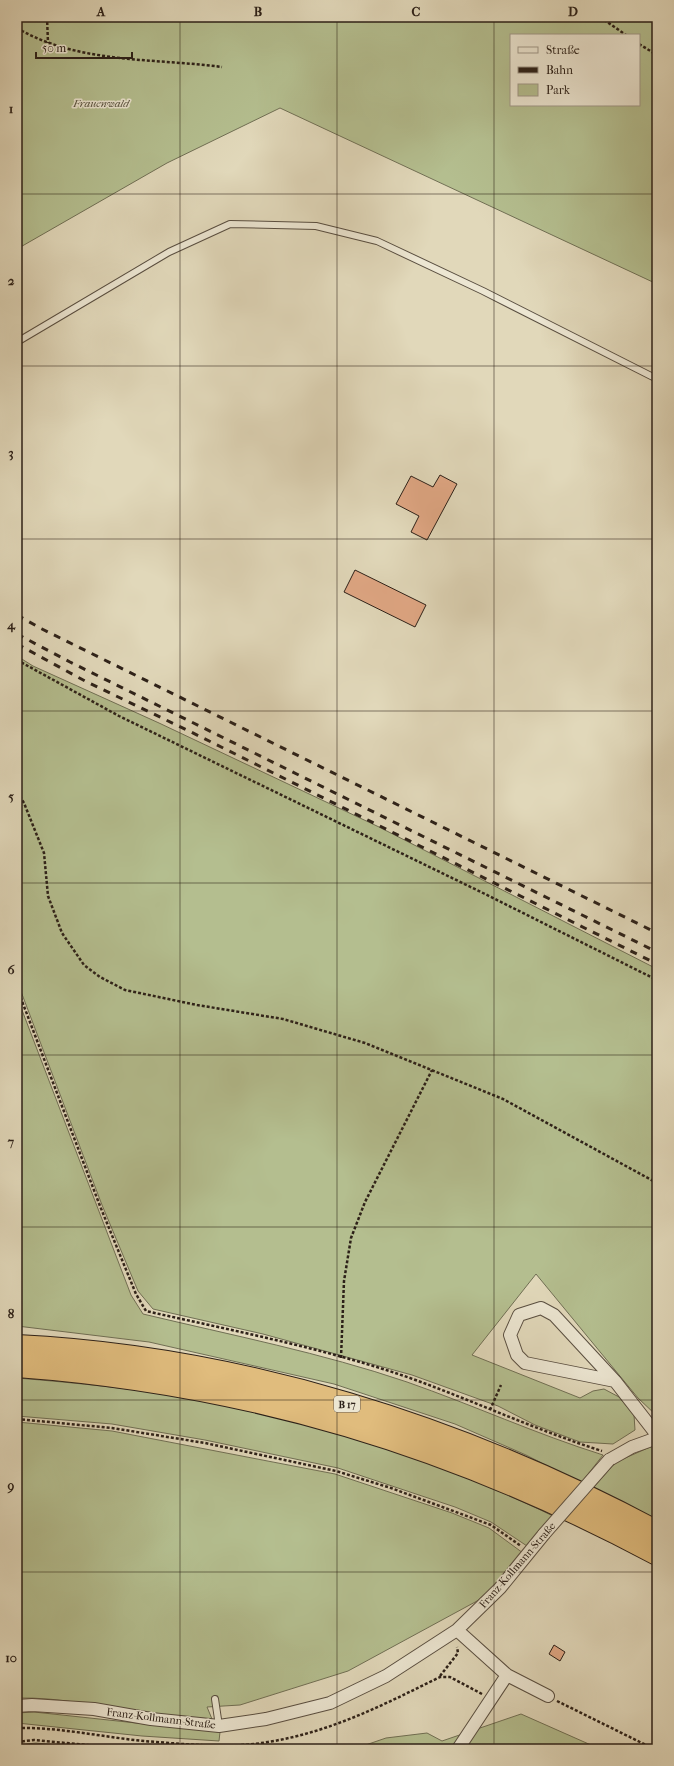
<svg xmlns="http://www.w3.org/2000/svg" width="674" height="1766" font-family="'IM FELL French Canon',serif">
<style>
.green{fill:#b4be8f;stroke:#706f54;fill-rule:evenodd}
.building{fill:#e0a784;stroke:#2c2018}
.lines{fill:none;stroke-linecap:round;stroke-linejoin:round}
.lane-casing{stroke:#594e40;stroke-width:8}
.street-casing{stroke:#594e40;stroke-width:14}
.highway-casing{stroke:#2c2018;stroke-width:24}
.path{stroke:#2c2018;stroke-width:2.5;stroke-dasharray:3 2;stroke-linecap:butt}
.lane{stroke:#ece6d2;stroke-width:6}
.street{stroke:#ece6d2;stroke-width:12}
.highway{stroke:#e0bc7d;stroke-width:22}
.rail{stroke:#2c2018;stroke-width:3;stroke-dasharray:7 7;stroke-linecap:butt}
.street-bridge-casing{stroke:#594e40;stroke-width:14;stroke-linecap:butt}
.street-bridge{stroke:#ece6d2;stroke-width:12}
.grid{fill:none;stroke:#2c2018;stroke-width:1;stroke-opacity:0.55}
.labels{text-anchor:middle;stroke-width:3;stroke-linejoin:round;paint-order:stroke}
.shield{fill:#ece6d2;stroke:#665b50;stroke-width:1}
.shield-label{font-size:10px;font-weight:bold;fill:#2c2018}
.park-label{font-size:11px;font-style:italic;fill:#554f3c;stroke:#ece6d2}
.street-label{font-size:11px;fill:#2c2018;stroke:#ece6d2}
.neatline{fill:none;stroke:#2c2018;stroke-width:1.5}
.grid-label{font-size:13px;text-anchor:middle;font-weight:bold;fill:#2c2018}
</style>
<rect width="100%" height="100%" fill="#e1d8ba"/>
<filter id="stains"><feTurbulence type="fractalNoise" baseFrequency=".005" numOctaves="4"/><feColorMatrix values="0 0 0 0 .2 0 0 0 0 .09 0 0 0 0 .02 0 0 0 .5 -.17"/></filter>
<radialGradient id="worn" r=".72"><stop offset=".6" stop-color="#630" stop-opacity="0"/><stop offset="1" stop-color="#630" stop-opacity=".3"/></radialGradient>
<path class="green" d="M 17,17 L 657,17 L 657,284 L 280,108 L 167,163 L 17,249 ZM 511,35 L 639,35 L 639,105 L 511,105 Z
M 17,656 L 33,666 L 159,723 L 379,827 L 657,969 L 657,1416 L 638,1398 L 536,1274 L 472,1355 L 580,1398 L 593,1391 L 604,1389 L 619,1397 L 634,1415 L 635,1430 L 613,1444 L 580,1442 L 535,1425 L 498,1406 L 412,1375 L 263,1334 L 153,1309 L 138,1291 L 102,1205 L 17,981 Z
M 17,997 L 131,1295 L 143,1314 C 231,1335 322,1353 407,1382 C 473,1405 536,1434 603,1455 L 581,1483 L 526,1455 L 455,1424 L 334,1384 L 149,1342 L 17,1326 Z
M 17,1378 C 77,1383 138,1389 197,1399 C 220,1403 243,1410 265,1415 C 364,1438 461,1471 553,1516 L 527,1546 L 491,1522 L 455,1507 L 338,1468 L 205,1440 L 112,1424 L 17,1416 Z
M 17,1422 L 112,1431 L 335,1474 L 452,1513 L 489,1528 L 523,1553 L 497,1584 L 477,1601 L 348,1671 L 240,1705 L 207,1707 L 212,1719 C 191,1717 171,1717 151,1714 C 106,1708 62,1697 17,1698 Z
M 657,1444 L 657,1521 L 592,1489 L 616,1462 Z
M 34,1712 L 220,1732 L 219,1741 L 142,1736 L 17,1723 L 17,1713 Z
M 521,1714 L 600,1749 L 354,1749 L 386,1738 L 427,1733 L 442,1741 Z
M 36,1743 L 96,1749 L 17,1749 L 17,1745 Z"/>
<path class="building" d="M 440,475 L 457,484 L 427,540 L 411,532 L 419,516 L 396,504 L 411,476 L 433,487 Z
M 355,570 L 426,605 L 415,627 L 344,592 Z
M 554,1645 L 565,1652 L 560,1661 L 549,1654 Z"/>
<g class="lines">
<g class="lane-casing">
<path id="lane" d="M 17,342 L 169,252 L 230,224 L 316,226 L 377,241 L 483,291 L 657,379
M 215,1699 L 219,1726"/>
</g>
<g class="street-casing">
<path id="street" d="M 615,1381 L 525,1363 L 517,1355 L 510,1335 L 519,1315 L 541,1308 L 554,1315 L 615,1381 L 657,1435
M 609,1460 L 632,1447 L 657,1438
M 457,1630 L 507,1675 L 548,1696
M 17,1706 L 32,1705 L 94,1709 L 151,1719 L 219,1726 L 266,1719 L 330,1703 L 386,1676 L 457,1630 L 500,1588 L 544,1534
M 458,1749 L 507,1675"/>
</g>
<g class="highway-casing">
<path id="highway" d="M 17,1346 C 241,1357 461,1427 657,1532
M 17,1366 C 249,1383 453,1445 657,1554"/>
</g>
<path class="path" d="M 47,17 L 48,43
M 600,17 L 626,35
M 17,28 C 78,64 154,58 222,67
M 639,44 L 657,55
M 17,660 L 119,716 L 483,893 L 657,980
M 17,792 L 24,803 L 44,853 L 48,896 L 62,933 L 84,965 L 100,977 L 125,990 L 197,1005 L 283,1019 L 365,1043 L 503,1099 L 657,1183
M 17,988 L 100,1206 L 136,1294 L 146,1311 C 234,1331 324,1348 410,1378 C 474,1401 536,1430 602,1451
M 341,1358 L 344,1281 L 351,1238 L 365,1202 L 432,1070
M 490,1410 L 501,1385
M 17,1419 L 112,1428 L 205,1443 L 336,1471 L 391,1488 L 491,1525 L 521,1546
M 440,1676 L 458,1653 L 457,1647
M 557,1701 L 654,1749
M 17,1728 C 59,1727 102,1737 144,1741 C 184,1744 228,1749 268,1742 C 331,1732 383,1705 440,1677 L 450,1677 L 482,1694
M 17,1742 L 34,1740 L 130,1749"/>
<use href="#lane" class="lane"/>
<use href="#street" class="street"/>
<use href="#highway" class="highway"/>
<path class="rail" d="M 17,615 L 42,629 L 657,933
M 17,634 L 70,662 L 657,952
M 17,644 L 85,681 L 189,731 L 657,964"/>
<g class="street-bridge-casing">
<path id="street-bridge" d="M 544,1534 L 609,1460"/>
</g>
<use href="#street-bridge" class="street-bridge"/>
</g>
<path class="grid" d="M 180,17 L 180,1749M 337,17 L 337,1749M 494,17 L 494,1749M 17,194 L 657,194M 17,366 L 657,366M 17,539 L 657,539M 17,711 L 657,711M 17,883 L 657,883M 17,1055 L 657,1055M 17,1227 L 657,1227M 17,1400 L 657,1400M 17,1572 L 657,1572"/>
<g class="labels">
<rect class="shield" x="334" y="1396" width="26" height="16" rx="3"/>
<g class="shield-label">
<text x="347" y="1408">B 17</text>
</g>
<g class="park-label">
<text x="101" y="107">Frauenwald</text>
</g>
<g class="street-label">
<text transform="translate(517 1565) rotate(-49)" y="4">Franz-Kollmann-Straße</text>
<text transform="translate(161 1718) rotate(7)" y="4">Franz-Kollmann-Straße</text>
</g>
</g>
<rect width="674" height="1766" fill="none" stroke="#e1d8ba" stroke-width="44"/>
<rect x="510" y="34" width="130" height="72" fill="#ece6d2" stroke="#9f9788"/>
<rect x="518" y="47" width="20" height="6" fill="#ece6d2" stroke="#9f9788"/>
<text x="546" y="54" font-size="12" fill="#2c2018">Straße</text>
<rect x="518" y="67" width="20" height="6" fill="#2c2018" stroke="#9f9788"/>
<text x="546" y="74" font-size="12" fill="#2c2018">Bahn</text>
<rect x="518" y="84" width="20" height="12" fill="#b4be8f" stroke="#9f9788"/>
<text x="546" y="94" font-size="12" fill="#2c2018">Park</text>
<path d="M36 52v6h96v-6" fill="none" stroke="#2c2018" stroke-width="2"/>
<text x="42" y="52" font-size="12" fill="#2c2018" stroke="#ece6d2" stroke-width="3" paint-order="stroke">50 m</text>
<rect x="22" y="22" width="630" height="1722" class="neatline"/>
<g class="grid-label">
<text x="101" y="16">A</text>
<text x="258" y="16">B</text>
<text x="416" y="16">C</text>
<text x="573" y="16">D</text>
<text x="11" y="113">1</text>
<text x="11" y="285">2</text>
<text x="11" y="457">3</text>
<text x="11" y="629">4</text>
<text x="11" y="801">5</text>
<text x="11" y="974">6</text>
<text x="11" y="1146">7</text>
<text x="11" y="1318">8</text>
<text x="11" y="1490">9</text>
<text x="11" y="1662">10</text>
</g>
<rect width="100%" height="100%" filter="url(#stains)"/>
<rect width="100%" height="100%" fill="url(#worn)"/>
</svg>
